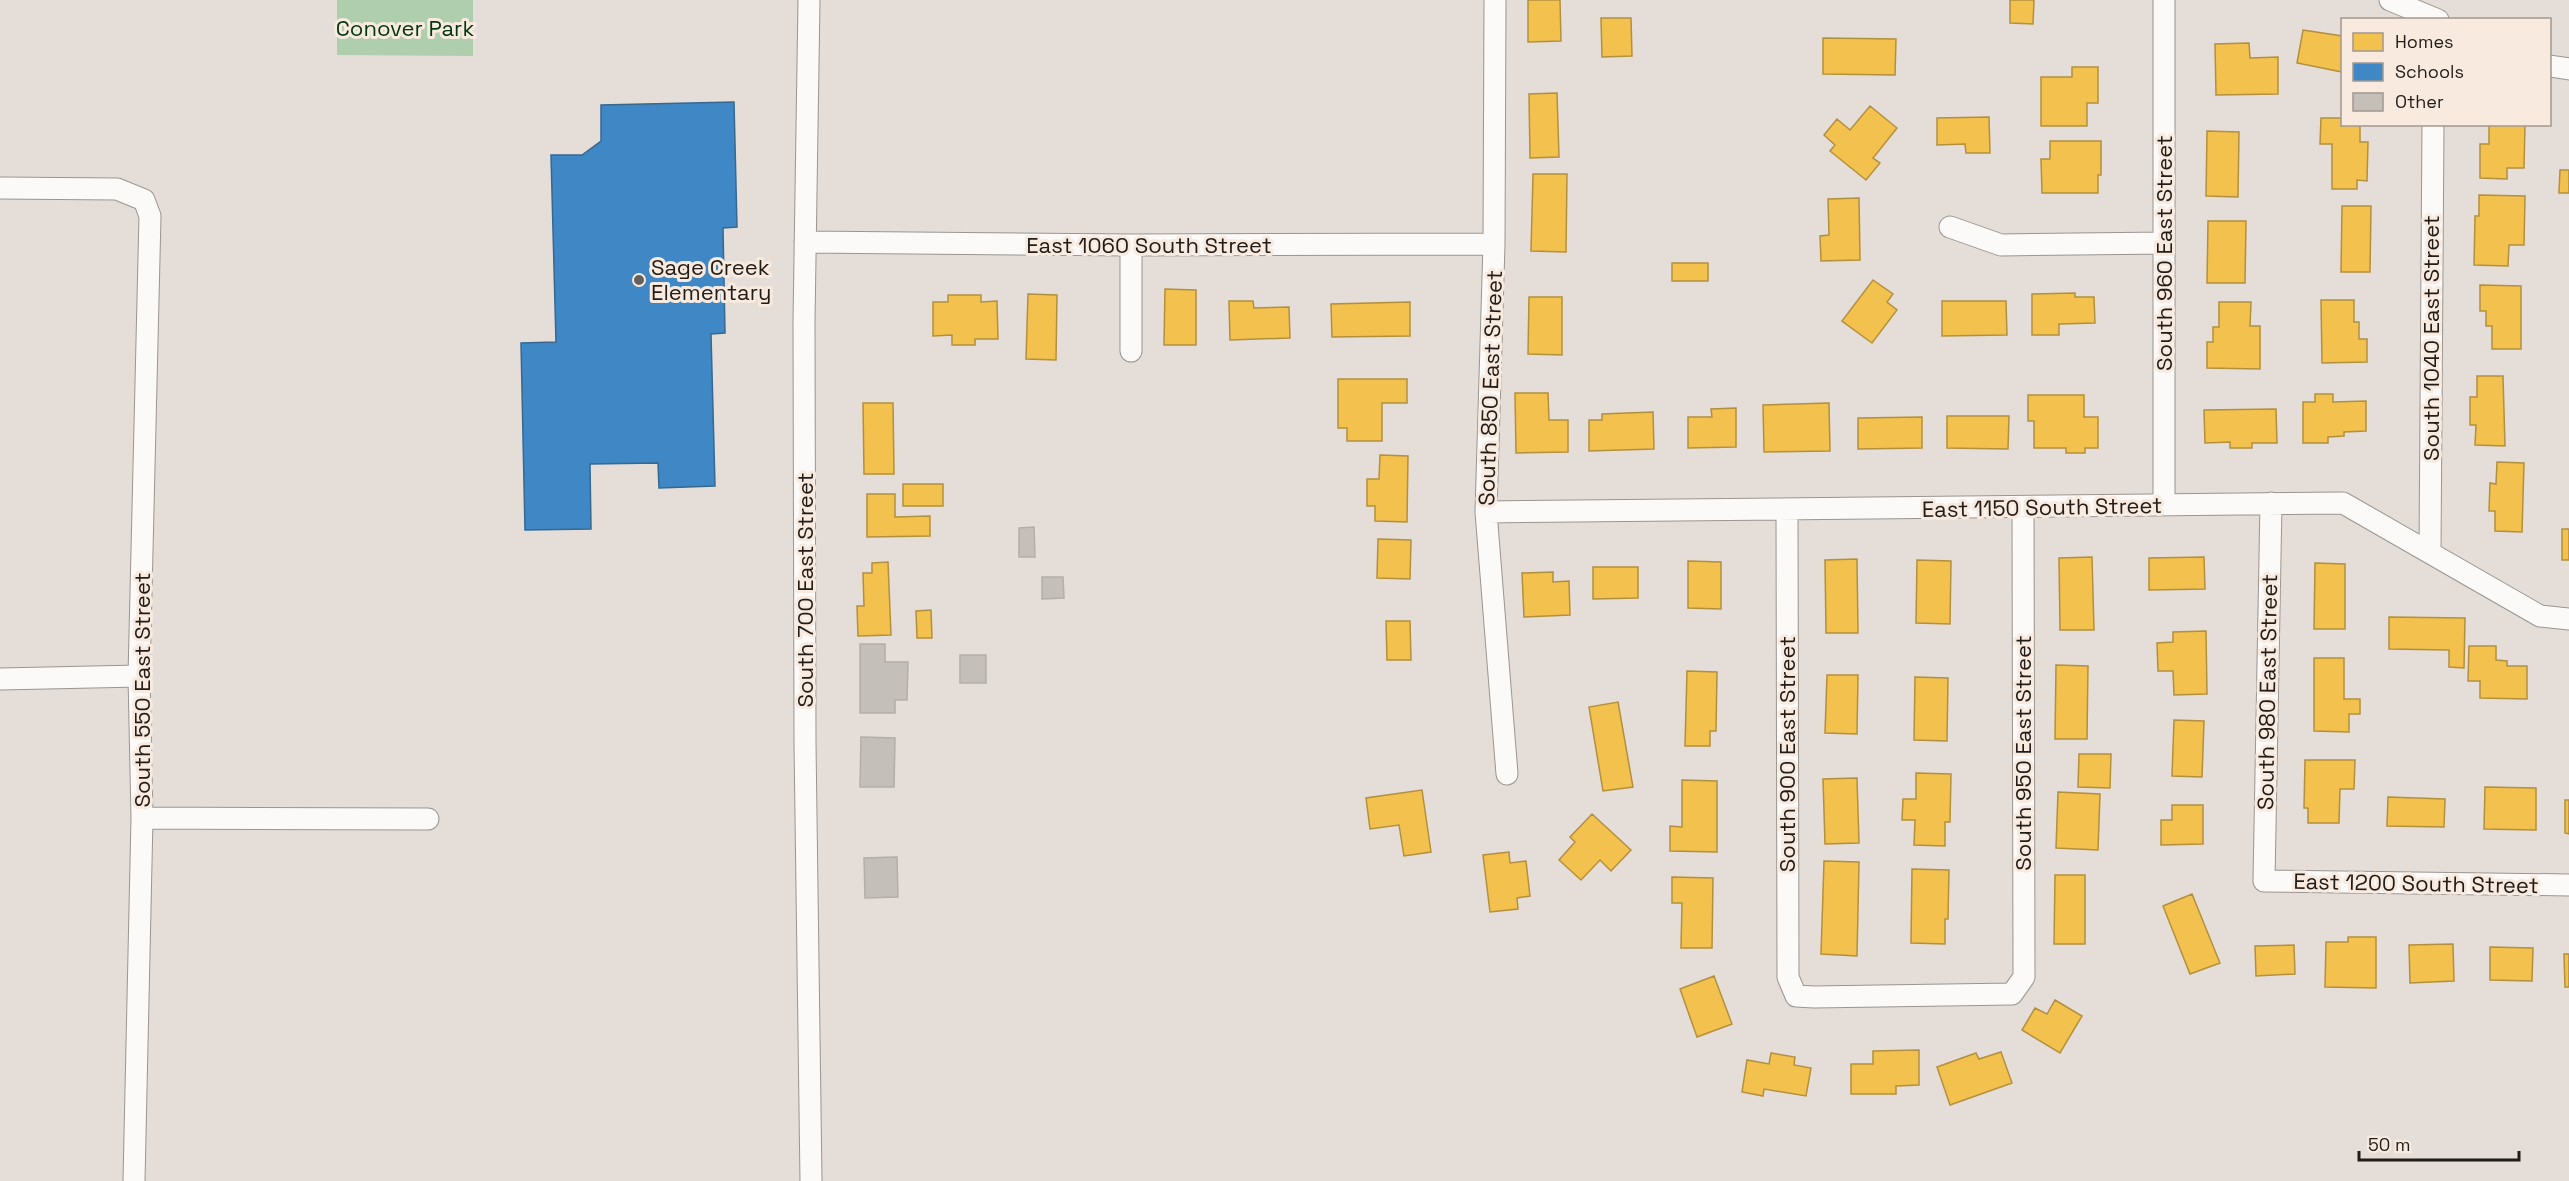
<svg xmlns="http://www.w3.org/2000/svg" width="2569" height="1181" font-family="'Space Grotesk',sans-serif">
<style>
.green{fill:#afcead}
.homes{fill:#f2c14e;stroke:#b3903e;stroke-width:1.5}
.schools{fill:#3f88c5;stroke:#366891;stroke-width:1.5}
.building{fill:#c5bfba;stroke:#b4aea9;stroke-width:1.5}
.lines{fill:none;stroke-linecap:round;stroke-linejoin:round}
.street-casing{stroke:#9b9590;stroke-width:23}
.street{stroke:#fbfaf9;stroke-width:21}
.poi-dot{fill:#66605b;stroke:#f8eade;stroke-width:2}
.labels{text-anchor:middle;stroke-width:6;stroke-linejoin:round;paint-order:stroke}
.park-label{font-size:22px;fill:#003610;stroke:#f8eade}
.street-label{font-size:22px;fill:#211c18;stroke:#f8eade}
.poi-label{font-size:22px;fill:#211c18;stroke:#f8eade;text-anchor:start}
</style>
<rect width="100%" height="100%" fill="#e5ddd7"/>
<path class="green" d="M 337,0 L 473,0 L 473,56 L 337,55 Z"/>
<path class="homes" d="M 1528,0 L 1560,0 L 1561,41 L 1528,42 Z
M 2010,0 L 2034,0 L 2033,24 L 2010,23 Z
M 1601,18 L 1631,18 L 1632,56 L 1602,57 Z
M 2303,30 L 2342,36 L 2342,72 L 2297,63 Z
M 1823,38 L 1896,39 L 1895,75 L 1823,74 Z
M 2249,43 L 2250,58 L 2278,57 L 2278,94 L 2216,95 L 2215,44 Z
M 2072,67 L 2098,67 L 2098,103 L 2087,103 L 2087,126 L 2041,126 L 2041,77 L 2072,77 Z
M 1557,93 L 1559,157 L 1530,158 L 1529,94 Z
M 1870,106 L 1897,128 L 1873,158 L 1880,163 L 1866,180 L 1830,151 L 1835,145 L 1824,135 L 1837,119 L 1850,130 Z
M 1989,117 L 1990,153 L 1966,153 L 1965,144 L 1937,145 L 1937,118 Z
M 2321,118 L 2342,118 L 2342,124 L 2360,124 L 2360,142 L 2368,142 L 2367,181 L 2357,180 L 2357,189 L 2332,189 L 2332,144 L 2320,144 Z
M 2489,124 L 2525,124 L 2524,168 L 2507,168 L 2507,179 L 2480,178 L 2480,144 L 2489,144 Z
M 2207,131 L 2239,132 L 2238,197 L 2206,196 Z
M 2050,141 L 2101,141 L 2101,175 L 2098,175 L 2098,193 L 2042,193 L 2041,159 L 2050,159 Z
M 2560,170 L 2569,170 L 2569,193 L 2559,193 Z
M 1533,174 L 1567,174 L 1566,252 L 1531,251 Z
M 2479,195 L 2525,196 L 2524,245 L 2509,245 L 2508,266 L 2474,265 L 2475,216 L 2479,216 Z
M 1859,198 L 1860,260 L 1821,261 L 1820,236 L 1829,235 L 1828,199 Z
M 2342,206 L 2371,206 L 2370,272 L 2341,272 Z
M 2208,221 L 2246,221 L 2245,283 L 2207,283 Z
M 1672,263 L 1708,263 L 1708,281 L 1672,281 Z
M 1873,280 L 1893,294 L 1887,302 L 1897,310 L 1872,343 L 1842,321 Z
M 2480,285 L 2521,286 L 2521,349 L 2492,349 L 2492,326 L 2486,326 L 2486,311 L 2480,311 Z
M 1165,289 L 1196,290 L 1196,345 L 1164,345 Z
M 2075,293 L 2075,297 L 2094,297 L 2095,323 L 2059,324 L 2059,335 L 2032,335 L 2032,294 Z
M 1028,294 L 1057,295 L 1056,360 L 1026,359 Z
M 948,295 L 981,295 L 981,302 L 997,301 L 998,339 L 975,339 L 975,345 L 952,345 L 952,335 L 933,336 L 933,302 L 948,302 Z
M 1529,297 L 1562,297 L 1562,355 L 1528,354 Z
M 2321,300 L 2354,300 L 2354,322 L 2359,322 L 2359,339 L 2367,339 L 2367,362 L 2322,363 Z
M 1229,301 L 1253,301 L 1254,308 L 1289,307 L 1290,338 L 1230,340 Z
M 1942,301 L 2006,301 L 2007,335 L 1942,336 Z
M 1410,302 L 1410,336 L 1332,337 L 1331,304 Z
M 2219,302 L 2251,302 L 2250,326 L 2260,326 L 2260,369 L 2207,368 L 2207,342 L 2213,342 L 2213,327 L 2219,327 Z
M 2477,376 L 2503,376 L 2505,446 L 2475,445 L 2476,425 L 2470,425 L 2470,397 L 2477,397 Z
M 1338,379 L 1407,379 L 1407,403 L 1382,403 L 1382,441 L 1347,441 L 1347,428 L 1338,428 Z
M 1515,393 L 1548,393 L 1549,420 L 1568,420 L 1568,452 L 1516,453 Z
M 2315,394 L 2333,394 L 2333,402 L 2366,401 L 2366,431 L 2344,432 L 2344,436 L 2328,437 L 2328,443 L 2303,443 L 2303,402 L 2315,402 Z
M 2028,395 L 2084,395 L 2084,417 L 2098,417 L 2098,448 L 2085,448 L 2085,453 L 2066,453 L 2066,448 L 2034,448 L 2034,421 L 2028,421 Z
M 863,403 L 893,403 L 894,474 L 864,474 Z
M 1829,403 L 1830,451 L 1764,452 L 1763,405 Z
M 1736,408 L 1736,447 L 1688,448 L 1688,417 L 1712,417 L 1711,409 Z
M 2276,409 L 2277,443 L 2252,443 L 2252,448 L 2230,448 L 2230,442 L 2205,443 L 2204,410 Z
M 1653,412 L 1654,449 L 1589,451 L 1589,420 L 1602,420 L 1602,414 Z
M 1947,416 L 2009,416 L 2008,449 L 1947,448 Z
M 1922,417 L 1922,448 L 1858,449 L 1858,418 Z
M 1380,455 L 1408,456 L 1407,522 L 1375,521 L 1375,506 L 1367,506 L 1367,479 L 1379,479 Z
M 2497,462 L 2524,463 L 2522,532 L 2495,531 L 2495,511 L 2489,511 L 2490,483 L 2496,484 Z
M 903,484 L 943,484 L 943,506 L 903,506 Z
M 867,494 L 895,494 L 895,517 L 930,516 L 930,536 L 867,537 Z
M 2562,529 L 2569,529 L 2569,560 L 2562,560 Z
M 1378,539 L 1411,540 L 1410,579 L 1377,578 Z
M 2092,557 L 2094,630 L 2060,630 L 2059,558 Z
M 2204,557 L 2205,589 L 2149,590 L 2149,558 Z
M 1857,559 L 1858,633 L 1826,633 L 1825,560 Z
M 1917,560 L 1951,561 L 1950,624 L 1916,623 Z
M 1688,561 L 1721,562 L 1721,609 L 1688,608 Z
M 888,562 L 891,635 L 858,636 L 857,606 L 864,606 L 863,573 L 872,573 L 872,563 Z
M 2315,563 L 2345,564 L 2345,629 L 2314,629 Z
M 1593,567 L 1638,567 L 1638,598 L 1593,599 Z
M 1553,572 L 1553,582 L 1569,581 L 1570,615 L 1524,617 L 1522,573 Z
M 931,610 L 932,638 L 917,638 L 916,611 Z
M 2389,617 L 2465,618 L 2464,668 L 2449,667 L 2449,650 L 2389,649 Z
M 1386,621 L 1410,621 L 1411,660 L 1387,660 Z
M 2206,631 L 2207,694 L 2174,695 L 2173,671 L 2158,671 L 2157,643 L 2173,642 L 2173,632 Z
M 2469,646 L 2496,646 L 2496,660 L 2507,661 L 2507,666 L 2527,666 L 2527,699 L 2480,698 L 2480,681 L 2468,681 Z
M 2314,658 L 2344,658 L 2344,699 L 2360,699 L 2360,714 L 2349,714 L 2349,732 L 2314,731 Z
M 2056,665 L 2088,666 L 2087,739 L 2055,739 Z
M 1687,671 L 1717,672 L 1716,731 L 1710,731 L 1710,746 L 1685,746 Z
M 1827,675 L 1858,675 L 1857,734 L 1825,733 Z
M 1915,677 L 1948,678 L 1947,741 L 1914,740 Z
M 1618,702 L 1633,787 L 1603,791 L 1589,707 Z
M 2174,720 L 2204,721 L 2202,777 L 2172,776 Z
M 2079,754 L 2111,754 L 2110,788 L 2078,787 Z
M 2305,760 L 2355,760 L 2354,789 L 2340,789 L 2339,823 L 2308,823 L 2308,808 L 2304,808 Z
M 1916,773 L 1951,774 L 1950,822 L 1945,822 L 1945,846 L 1914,845 L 1915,820 L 1902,820 L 1903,799 L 1916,799 Z
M 1857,778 L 1859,843 L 1825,844 L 1823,779 Z
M 1682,780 L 1717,781 L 1717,852 L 1670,851 L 1670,826 L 1682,827 Z
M 2485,787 L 2536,788 L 2536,830 L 2484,829 Z
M 1422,790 L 1431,852 L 1404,856 L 1399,825 L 1370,829 L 1366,798 Z
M 2058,792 L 2100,794 L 2098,850 L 2056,848 Z
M 2388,797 L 2445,799 L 2444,827 L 2387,826 Z
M 2565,800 L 2569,800 L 2569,834 L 2565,833 Z
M 2172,805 L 2203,805 L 2203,844 L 2161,845 L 2161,820 L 2172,820 Z
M 1592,814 L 1631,850 L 1611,871 L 1600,860 L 1581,880 L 1559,860 L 1575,842 L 1570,837 Z
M 1509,852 L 1510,863 L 1526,861 L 1530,896 L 1517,898 L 1518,909 L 1490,912 L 1483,855 Z
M 1824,861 L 1859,862 L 1857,956 L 1821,954 Z
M 1912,869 L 1949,870 L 1948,919 L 1945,919 L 1945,944 L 1911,943 Z
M 2055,875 L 2085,875 L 2085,944 L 2054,944 Z
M 1672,877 L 1713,878 L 1712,948 L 1681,948 L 1682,903 L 1672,903 Z
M 2192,894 L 2220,963 L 2190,974 L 2163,906 Z
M 2348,937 L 2376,937 L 2376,988 L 2325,987 L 2326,942 L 2348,942 Z
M 2453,944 L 2454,981 L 2410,983 L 2409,945 Z
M 2294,945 L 2295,974 L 2256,976 L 2255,946 Z
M 2490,947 L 2533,948 L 2532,981 L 2490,980 Z
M 2564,954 L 2569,954 L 2569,987 L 2565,987 Z
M 1714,976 L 1732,1024 L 1697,1037 L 1680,989 Z
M 2055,1000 L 2082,1016 L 2060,1053 L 2022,1030 L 2035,1008 L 2047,1014 Z
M 1919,1050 L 1919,1085 L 1896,1086 L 1896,1094 L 1851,1094 L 1851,1064 L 1873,1064 L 1873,1051 Z
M 2001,1052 L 2012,1083 L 1950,1105 L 1937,1067 L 1976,1053 L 1979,1059 Z
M 1771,1053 L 1795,1057 L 1794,1065 L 1811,1068 L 1806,1096 L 1764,1089 L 1763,1096 L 1742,1092 L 1747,1060 L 1769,1064 Z"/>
<path class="schools" d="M 734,102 L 737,227 L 723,228 L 725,333 L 711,334 L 715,486 L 659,488 L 658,463 L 590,464 L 591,529 L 525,530 L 521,343 L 556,342 L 551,155 L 582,155 L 601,141 L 601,105 Z"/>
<path class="building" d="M 1034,527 L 1035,557 L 1019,557 L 1019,528 Z
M 1042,577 L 1063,577 L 1064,598 L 1042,599 Z
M 860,644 L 885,644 L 885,662 L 908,662 L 907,700 L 895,700 L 895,713 L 860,713 Z
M 960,655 L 986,655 L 986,683 L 960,683 Z
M 861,737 L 895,738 L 894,787 L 860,787 Z
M 897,857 L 898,897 L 865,898 L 864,858 Z"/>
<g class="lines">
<g class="street-casing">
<path id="street" d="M 809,0 L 804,322 L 805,743 L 811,1181
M 1495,0 L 1494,244 L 1486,512 L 1507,774
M 2164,0 L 2164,505
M 2390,0 L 2438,20
M 2550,66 L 2569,69
M 0,188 L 117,189 L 144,200 L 150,216 L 139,676 L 142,818 L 134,1181
M 1950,227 L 2001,245 L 2164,243
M 805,242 L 1131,245 L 1494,244
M 1131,245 L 1131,351
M 2271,503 L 2264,881 L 2569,885
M 1787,510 L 1788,977 L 1796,996 L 1814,997 L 2012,994 L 2024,977 L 2023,508
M 1486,512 L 2343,503 L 2540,616 L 2569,619
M 2430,552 L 2433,124
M 0,679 L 139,676
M 142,818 L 428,819"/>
</g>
<use href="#street" class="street"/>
</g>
<circle class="poi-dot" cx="639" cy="280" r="6"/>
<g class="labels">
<g class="park-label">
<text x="405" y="36">Conover Park</text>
</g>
<g class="street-label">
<text x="1149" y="253">East 1060 South Street</text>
<text transform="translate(2164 253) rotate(-90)" y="8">South 960 East Street</text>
<text transform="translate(2431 338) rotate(-90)" y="8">South 1040 East Street</text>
<text transform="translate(1490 388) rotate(-88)" y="8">South 850 East Street</text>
<text transform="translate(2042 507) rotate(-1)" y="8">East 1150 South Street</text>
<text transform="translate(805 590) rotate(-90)" y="8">South 700 East Street</text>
<text transform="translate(142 690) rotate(-90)" y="8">South 550 East Street</text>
<text transform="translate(2267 692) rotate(-89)" y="8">South 980 East Street</text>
<text transform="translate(2023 753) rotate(-90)" y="8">South 950 East Street</text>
<text transform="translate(1787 754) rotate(-90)" y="8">South 900 East Street</text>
<text transform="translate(2416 883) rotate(1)" y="8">East 1200 South Street</text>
</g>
<g class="poi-label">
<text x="651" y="275">Sage Creek<tspan x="651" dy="25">Elementary</tspan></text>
</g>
</g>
<rect x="2341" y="18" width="210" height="108" fill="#f8eade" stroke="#a2988f" stroke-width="1.5"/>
<rect x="2353" y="33" width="30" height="18" fill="#f2c14e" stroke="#a2988f" stroke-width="1.5"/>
<text x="2395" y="48" font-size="18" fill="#211c18">Homes</text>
<rect x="2353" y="63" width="30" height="18" fill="#3f88c5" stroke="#a2988f" stroke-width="1.5"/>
<text x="2395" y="78" font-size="18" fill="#211c18">Schools</text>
<rect x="2353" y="93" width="30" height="18" fill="#c5bfba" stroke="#a2988f" stroke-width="1.5"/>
<text x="2395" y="108" font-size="18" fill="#211c18">Other</text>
<path d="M2359 1151v9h160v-9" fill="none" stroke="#211c18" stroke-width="3"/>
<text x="2368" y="1151" font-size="18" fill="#211c18" stroke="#f8eade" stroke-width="4.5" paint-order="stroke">50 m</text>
</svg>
